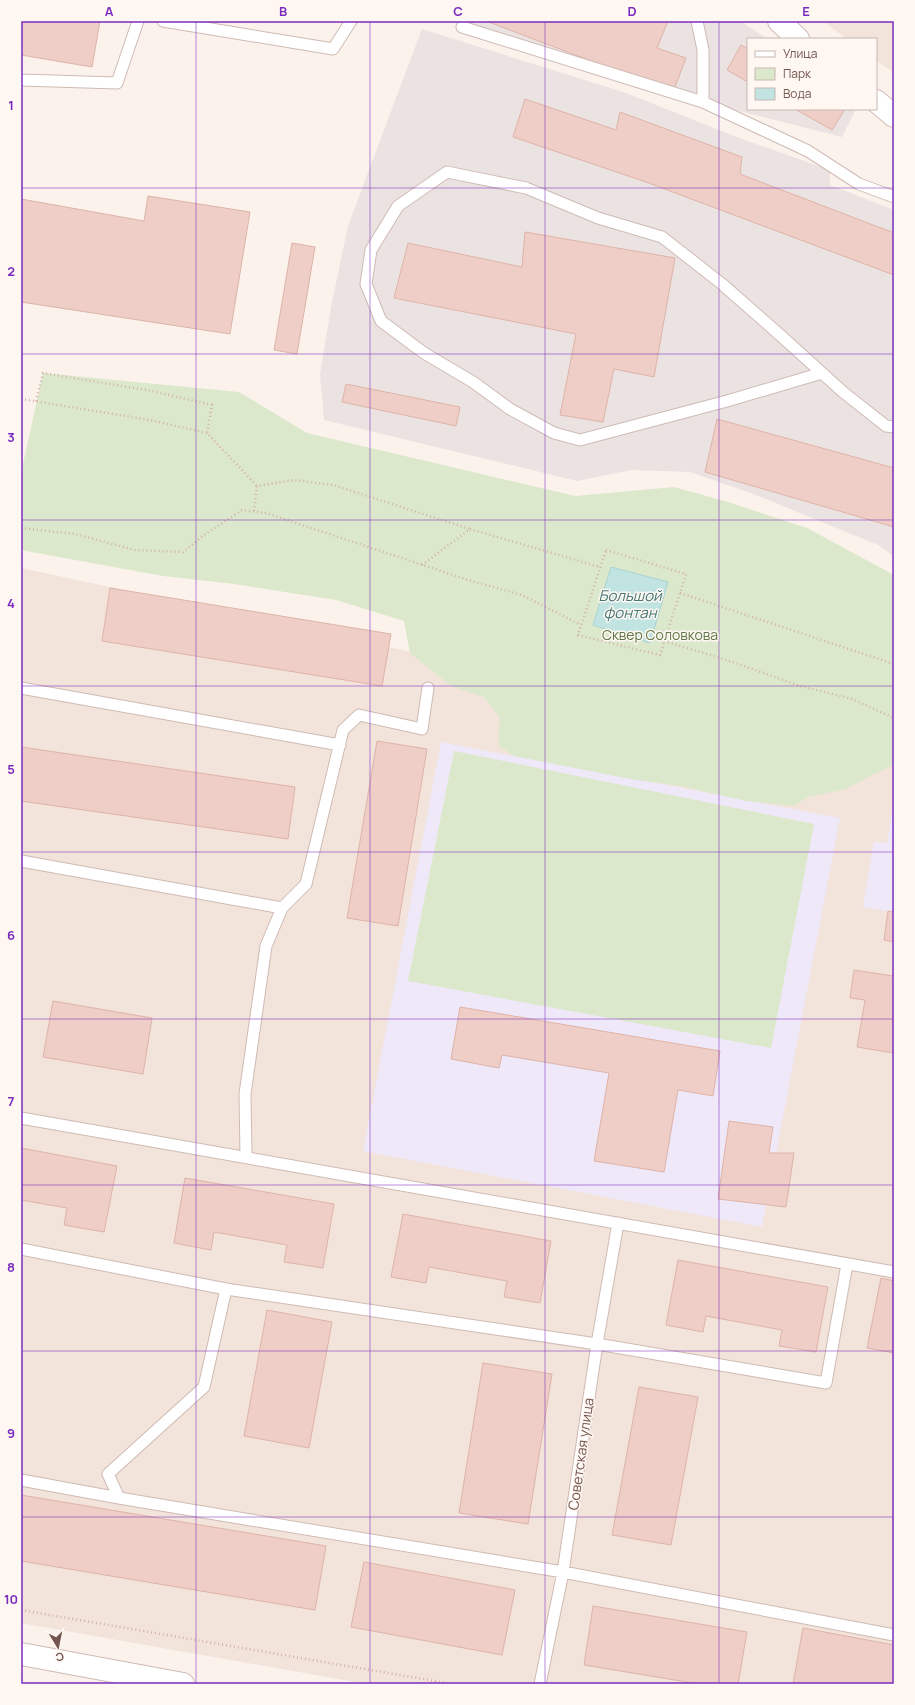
<svg xmlns="http://www.w3.org/2000/svg" width="915" height="1705" font-family="Manrope,sans-serif">
<style>
.residential{fill:#f2e3db}
.industrial{fill:#ebe3e1}
.education{fill:#efe8f8}
.green{fill:#dce8cb}
.water{fill:#c1e4e2;stroke:#a8d4d3}
.building{fill:#eecec6;stroke:#dfb3a8}
.lines{fill:none;stroke-linecap:round;stroke-linejoin:round}
.lane-casing{stroke:#cfbbb4;stroke-width:13}
.street-casing{stroke:#cfbbb4;stroke-width:24}
.path{stroke:#d3b1a8;stroke-width:2.5;stroke-dasharray:1 3;stroke-linecap:butt}
.lane{stroke:#fff;stroke-width:11}
.street{stroke:#fff;stroke-width:22}
.grid{fill:none;stroke:#7b2cbf;stroke-width:1;stroke-opacity:0.55}
.labels{text-anchor:middle;stroke-width:3;stroke-linejoin:round;paint-order:stroke}
.park-label{font-size:14px;fill:#607949;stroke:#fef7f2}
.street-label{font-size:14px;fill:#755750;stroke:#fef7f2}
.water-label{font-size:15px;font-style:italic;fill:#457877;stroke:#fef7f2}
.neatline{fill:none;stroke:#7b2cbf;stroke-width:1.5}
.grid-label{font-size:13px;text-anchor:middle;font-weight:bold;fill:#7b2cbf}
</style>
<rect width="100%" height="100%" fill="#fbf2ec"/>
<path class="residential" d="M 823,21 L 894,21 L 894,73 L 876,60 L 876,39 L 847,39 Z
M 21,568 L 894,756 L 894,1684 L 367,1684 L 21,1623 Z"/>
<path class="industrial" d="M 462,21 L 740,21 L 768,39 L 748,39 L 748,109 L 856,109 L 842,137 L 703,102 L 462,27 Z
M 422,29 L 626,93 L 734,136 L 830,170 L 830,185 L 894,210 L 894,556 L 878,545 L 756,495 L 690,472 L 631,470 L 577,481 L 324,420 L 320,374 L 332,302 L 348,226 Z"/>
<path class="education" d="M 441,742 L 840,818 L 762,1227 L 363,1151 Z
M 894,800 L 894,912 L 863,907 L 874,842 L 887,843 Z"/>
<path class="green" d="M 43,373 L 239,392 L 307,433 L 575,496 L 674,487 L 728,502 L 807,528 L 894,575 L 894,765 L 876,773 L 846,789 L 808,797 L 794,806 L 746,801 L 680,786 L 630,779 L 514,756 L 498,745 L 500,718 L 484,697 L 451,686 L 410,653 L 404,621 L 336,600 L 234,584 L 163,576 L 26,551 L 21,549 L 21,473 Z
M 454,751 L 814,824 L 771,1048 L 408,981 Z"/>
<path class="water" d="M 611,567 L 668,582 L 650,643 L 593,625 Z"/>
<path class="building" d="M 21,21 L 100,21 L 92,67 L 21,55 Z
M 486,21 L 668,21 L 657,48 L 686,58 L 673,92 Z
M 741,45 L 748,49 L 748,82 L 727,70 Z
M 525,99 L 616,130 L 620,112 L 742,157 L 740,174 L 894,233 L 894,275 L 646,182 L 513,137 Z
M 795,109 L 845,109 L 832,130 Z
M 148,196 L 250,212 L 230,334 L 21,302 L 21,199 L 144,221 Z
M 525,232 L 675,258 L 654,377 L 614,369 L 603,422 L 560,415 L 576,334 L 394,298 L 408,243 L 522,267 Z
M 292,243 L 315,247 L 297,354 L 274,350 Z
M 346,384 L 460,407 L 456,426 L 342,402 Z
M 717,419 L 894,468 L 894,527 L 705,472 Z
M 110,588 L 391,634 L 382,686 L 102,641 Z
M 377,741 L 427,749 L 398,926 L 347,918 Z
M 21,747 L 295,787 L 288,839 L 21,801 Z
M 888,911 L 894,912 L 894,942 L 884,940 Z
M 894,969 L 894,1053 L 857,1047 L 865,1000 L 850,998 L 854,970 L 893,976 Z
M 53,1001 L 152,1018 L 143,1074 L 43,1057 Z
M 460,1007 L 720,1051 L 713,1096 L 678,1090 L 664,1172 L 594,1161 L 609,1073 L 502,1055 L 499,1068 L 451,1059 Z
M 729,1121 L 773,1127 L 769,1153 L 794,1153 L 786,1207 L 718,1199 Z
M 21,1148 L 117,1166 L 104,1232 L 64,1225 L 67,1208 L 21,1200 Z
M 185,1178 L 334,1204 L 323,1268 L 284,1262 L 287,1245 L 214,1232 L 211,1250 L 174,1243 Z
M 403,1214 L 551,1241 L 540,1303 L 504,1297 L 507,1281 L 429,1267 L 426,1283 L 391,1277 Z
M 678,1260 L 828,1287 L 816,1352 L 779,1346 L 782,1330 L 706,1316 L 703,1332 L 666,1325 Z
M 881,1278 L 894,1281 L 894,1353 L 867,1348 Z
M 267,1310 L 332,1322 L 309,1448 L 244,1436 Z
M 483,1363 L 552,1374 L 528,1524 L 459,1513 Z
M 639,1387 L 698,1397 L 671,1545 L 612,1535 Z
M 21,1495 L 326,1546 L 315,1610 L 21,1561 Z
M 364,1562 L 515,1590 L 502,1655 L 351,1627 Z
M 593,1606 L 747,1632 L 738,1684 L 699,1684 L 584,1665 Z
M 803,1628 L 894,1645 L 894,1684 L 793,1684 Z"/>
<g class="lines">
<g class="lane-casing">
<path id="lane" d="M 163,21 L 333,49 L 351,21
M 697,21 L 703,50 L 703,102
M 462,27 L 703,102 L 808,151 L 859,184 L 894,197
M 21,80 L 117,83 L 138,21
M 822,373 L 727,401 L 580,440 L 554,433 L 510,409 L 473,382 L 424,353 L 381,321 L 366,284 L 371,250 L 398,206 L 447,172 L 526,188 L 598,218 L 662,237 L 722,284 L 780,335 L 843,392 L 886,426 L 894,427
M 21,688 L 340,745
M 21,861 L 282,908
M 21,1118 L 894,1272
M 246,1157 L 245,1094 L 266,946 L 282,908 L 306,884 L 343,730 L 359,715 L 422,729 L 428,688
M 21,1249 L 226,1289 L 204,1387 L 108,1474 L 119,1498
M 226,1289 L 597,1344 L 826,1383 L 847,1264
M 21,1480 L 119,1498 L 563,1572 L 894,1635
M 540,1684 L 563,1572 L 597,1344 L 618,1223"/>
</g>
<g class="street-casing">
<path id="street" d="M 779,21 L 798,39
M 876,101 L 894,116
M 21,1654 L 183,1684"/>
</g>
<path class="path" d="M 21,399 L 150,420 L 207,433 L 257,486
M 36,401 L 43,373 L 152,391 L 212,405 L 207,433
M 254,511 L 257,486 L 294,480 L 333,485 L 470,529
M 21,528 L 75,534 L 135,550 L 183,552 L 204,535 L 242,510 L 266,513 L 471,581 L 522,595 L 581,625
M 606,550 L 686,574 L 660,655 L 578,635 Z
M 422,565 L 470,529 L 600,567
M 680,593 L 894,664
M 664,641 L 733,662 L 797,685 L 852,699 L 894,718
M 21,1610 L 452,1684"/>
<use href="#lane" class="lane"/>
<use href="#street" class="street"/>
</g>
<path class="grid" d="M 196,21 L 196,1684M 370,21 L 370,1684M 545,21 L 545,1684M 719,21 L 719,1684M 21,188 L 894,188M 21,354 L 894,354M 21,520 L 894,520M 21,686 L 894,686M 21,852 L 894,852M 21,1019 L 894,1019M 21,1185 L 894,1185M 21,1351 L 894,1351M 21,1517 L 894,1517"/>
<g class="labels">
<g class="park-label">
<text x="660" y="640">Сквер Соловкова</text>
</g>
<g class="street-label">
<text transform="translate(581 1454) rotate(-82)" y="5">Советская улица</text>
</g>
<g class="water-label">
<text x="630" y="601">Большой<tspan x="630" dy="17">фонтан</tspan></text>
</g>
</g>
<rect width="915" height="1705" fill="none" stroke="#fef7f2" stroke-width="44"/>
<rect x="747" y="38" width="130" height="72" fill="#fef7f2" stroke="#c7b7b1"/>
<rect x="755" y="51" width="20" height="6" fill="#ffffff" stroke="#c7b7b1"/>
<text x="783" y="58" font-size="12" fill="#755750">Улица</text>
<rect x="755" y="68" width="20" height="12" fill="#dce8cb" stroke="#c7b7b1"/>
<text x="783" y="78" font-size="12" fill="#755750">Парк</text>
<rect x="755" y="88" width="20" height="12" fill="#c1e4e2" stroke="#c7b7b1"/>
<text x="783" y="98" font-size="12" fill="#755750">Вода</text>
<g transform="translate(58 1647) rotate(170)" stroke="#fef7f2" stroke-width="3" paint-order="stroke">
<path d="M0-3L7 15L0 10L-7 15Z" fill="#755750"/>
<text y="-6" font-size="11" font-weight="bold" text-anchor="middle" fill="#755750">С</text>
</g>
<rect x="22" y="22" width="871" height="1661" class="neatline"/>
<g class="grid-label">
<text x="109" y="16">A</text>
<text x="283" y="16">B</text>
<text x="458" y="16">C</text>
<text x="632" y="16">D</text>
<text x="806" y="16">E</text>
<text x="11" y="110">1</text>
<text x="11" y="276">2</text>
<text x="11" y="442">3</text>
<text x="11" y="608">4</text>
<text x="11" y="774">5</text>
<text x="11" y="940">6</text>
<text x="11" y="1106">7</text>
<text x="11" y="1272">8</text>
<text x="11" y="1438">9</text>
<text x="11" y="1604">10</text>
</g>
</svg>
